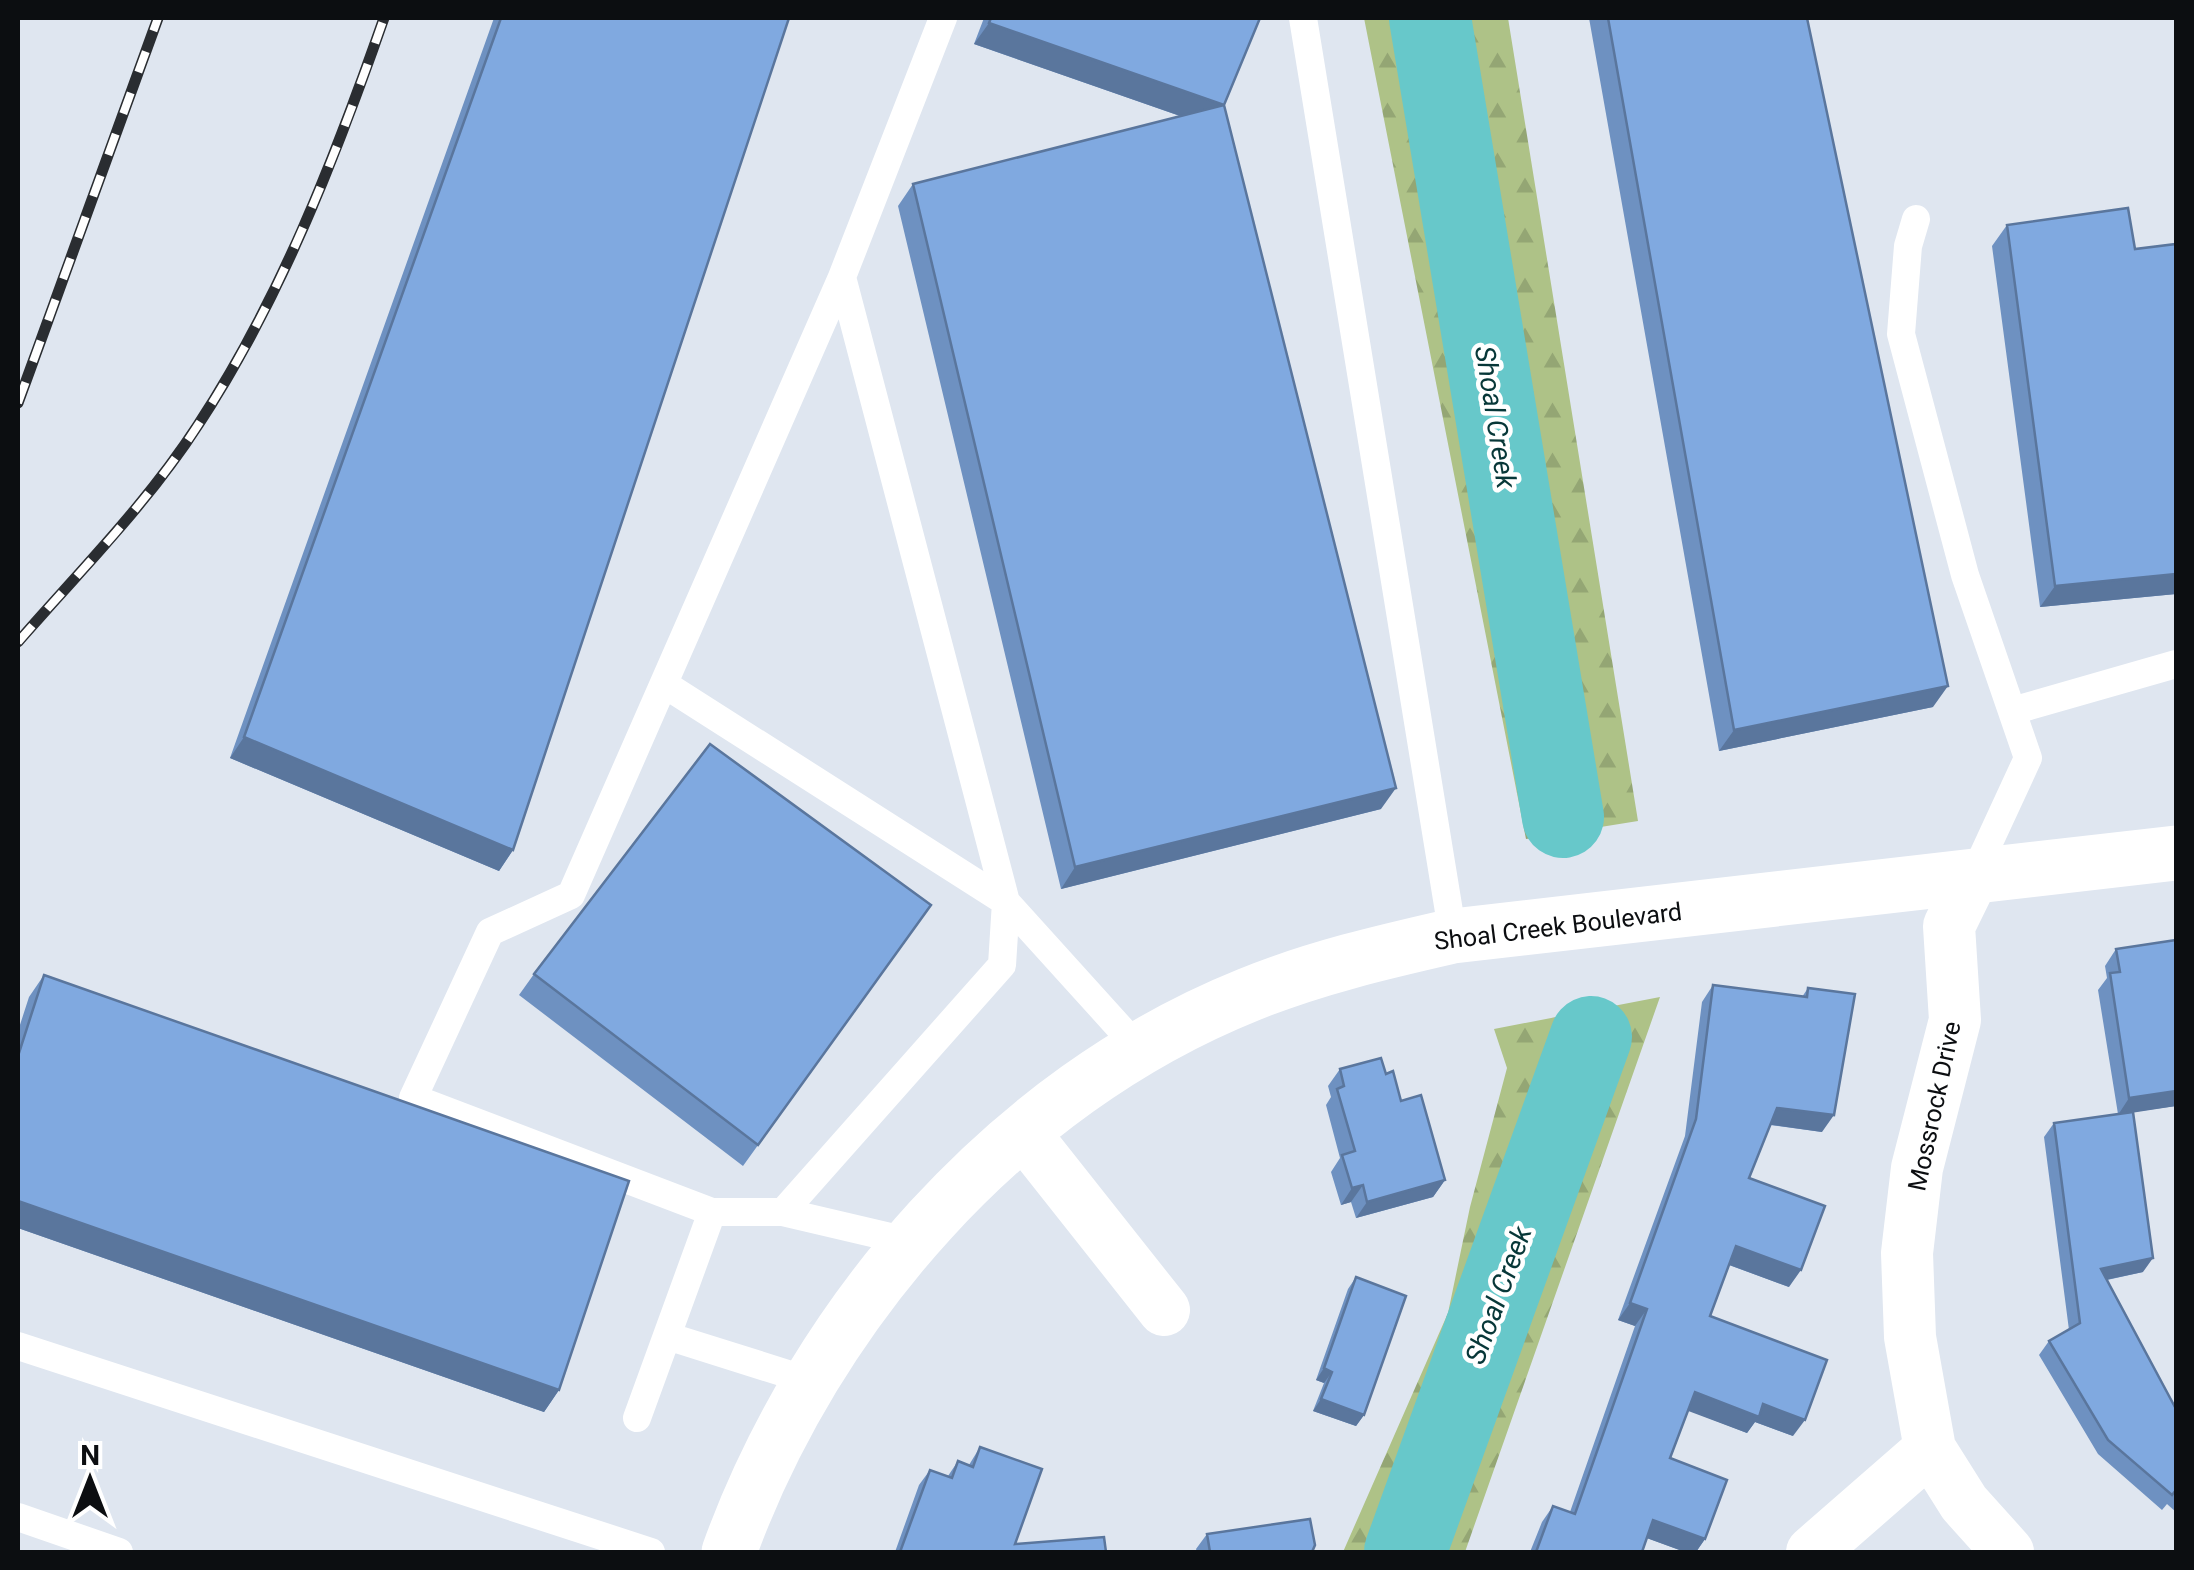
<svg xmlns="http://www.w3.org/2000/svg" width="2194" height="1570" font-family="Roboto,sans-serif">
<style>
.forest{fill:url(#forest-firs)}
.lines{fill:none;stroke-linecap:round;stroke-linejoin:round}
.river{stroke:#67c8ca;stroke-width:82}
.service{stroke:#fff;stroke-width:28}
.minor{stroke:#fff;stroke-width:52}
.tertiary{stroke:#fff;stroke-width:55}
.rail-casing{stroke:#2a2d31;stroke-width:11}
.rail{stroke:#fff;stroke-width:8;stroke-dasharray:22;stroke-linecap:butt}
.wall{fill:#6e91c1}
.shaded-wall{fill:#5a769d}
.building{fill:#80a9e0;stroke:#5a769d;stroke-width:2.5}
.labels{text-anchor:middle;stroke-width:9;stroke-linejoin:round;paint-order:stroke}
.street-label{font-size:25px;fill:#0c0e11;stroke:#fff}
.water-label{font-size:28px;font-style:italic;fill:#073738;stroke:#fff}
</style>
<defs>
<pattern id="forest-firs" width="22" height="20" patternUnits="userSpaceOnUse" patternTransform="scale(2.5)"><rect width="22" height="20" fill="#aec287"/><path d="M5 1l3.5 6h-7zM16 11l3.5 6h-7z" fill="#94a674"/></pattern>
</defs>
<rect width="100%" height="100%" fill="#dfe6f0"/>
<path class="forest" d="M 1364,18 L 1508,18 L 1638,821 L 1526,839 Z
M 1660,997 L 1465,1552 L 1343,1552 L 1448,1313 L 1470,1207 L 1507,1068 L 1494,1029 Z"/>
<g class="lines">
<path class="river" d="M 1430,18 L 1563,817
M 1405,1552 L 1591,1037"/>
<path class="service" d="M 943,18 L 842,277 L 1006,902 L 1139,1049
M 1303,18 L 1453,936
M 1916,219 L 1908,246 L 1901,334 L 1965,575 L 2028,758 L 1973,877
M 842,277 L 571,895 L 490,932 L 413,1098 L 712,1212 L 783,1212 L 911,1242
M 664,684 L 1006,902 L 1002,965 L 783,1212
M 2012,711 L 2176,664
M 667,1336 L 810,1381
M 18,1346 L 651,1552
M 637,1418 L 712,1212
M 18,1517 L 119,1552"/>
<path class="minor" d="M 1973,877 L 1949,926 L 1955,1020 L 1917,1168 L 1907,1253 L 1910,1337 L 1930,1449 L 1964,1503 L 2008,1552
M 1023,1132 L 1164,1310
M 1812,1552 L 1930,1449"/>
<path class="tertiary" d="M 729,1552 C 816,1312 1007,1092 1248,995 C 1314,968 1383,952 1453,936 L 2176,853"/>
<g class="rail-casing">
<path id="rail" d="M 18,403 L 158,18
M 18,642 C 79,572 147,504 198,425 C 280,300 335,158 384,18"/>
</g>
<use href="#rail" class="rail"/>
</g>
<path class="wall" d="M 494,18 L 789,18 L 513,850 L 499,871 L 230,758 Z
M 984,18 L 1260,18 L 1224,105 L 1381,809 L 1061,889 L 898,206 L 913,184 L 1180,116 L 974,44 Z
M 1589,18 L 1807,18 L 1933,707 L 1719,751 Z
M 2007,225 L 2135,249 L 2176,594 L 2040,607 L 1992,246 Z
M 931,905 L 743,1166 L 519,995 L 534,974 Z
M 2176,940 L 2176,1106 L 2133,1112 L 2143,1272 L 2107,1280 L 2176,1409 L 2176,1512 L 2167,1504 L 2162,1510 L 2098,1454 L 2039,1355 L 2049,1341 L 2069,1330 L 2044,1137 L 2054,1123 L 2118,1114 L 2098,990 L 2107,978 L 2105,966 L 2116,949 Z
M 44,975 L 559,1390 L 544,1412 L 18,1228 L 18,1031 L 29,997 Z
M 1713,985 L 1802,997 L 1808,988 L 1822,1132 L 1770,1125 L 1749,1178 L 1789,1287 L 1729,1265 L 1710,1316 L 1793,1436 L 1755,1422 L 1747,1433 L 1688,1410 L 1670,1458 L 1705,1539 L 1696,1552 L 1685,1552 L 1647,1538 L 1642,1552 L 1530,1552 L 1542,1522 L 1553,1506 L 1570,1512 L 1635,1326 L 1618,1320 L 1685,1136 L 1702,1002 Z
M 1340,1069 L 1386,1074 L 1445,1180 L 1433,1197 L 1356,1218 L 1351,1202 L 1341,1205 L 1331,1172 L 1340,1158 L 1326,1105 L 1331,1097 L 1328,1086 Z
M 1356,1277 L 1364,1415 L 1356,1426 L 1313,1411 L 1324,1383 L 1316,1380 L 1348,1289 Z
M 980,1447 L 1015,1544 L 1106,1552 L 895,1552 L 919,1485 L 930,1470 L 948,1476 L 958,1461 L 969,1465 Z
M 1207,1534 L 1312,1552 L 1197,1552 L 1196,1549 Z"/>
<path class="shaded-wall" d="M 989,23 L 1224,105 L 1209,126 L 974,44 Z
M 2176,574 L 2176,594 L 2040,607 L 2055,586 Z
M 1948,686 L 1933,707 L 1719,751 L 1734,730 Z
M 244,737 L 513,850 L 499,871 L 230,758 Z
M 1396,788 L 1381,809 L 1061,889 L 1075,867 Z
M 2176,1091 L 2176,1106 L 2118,1115 L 2129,1098 Z
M 1777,1108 L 1834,1115 L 1822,1132 L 1765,1124 Z
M 1445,1180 L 1433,1197 L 1356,1218 L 1367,1202 Z
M 1363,1185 L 1351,1202 L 1341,1205 L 1352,1188 Z
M 18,1201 L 559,1390 L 544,1412 L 18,1228 Z
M 1736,1246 L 1801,1270 L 1789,1287 L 1724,1263 Z
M 2153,1258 L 2143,1272 L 2091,1283 L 2101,1269 Z
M 1630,1303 L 1647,1309 L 1635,1326 L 1618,1320 Z
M 1324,1368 L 1332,1372 L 1324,1383 L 1316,1380 Z
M 1695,1392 L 1763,1404 L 1805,1420 L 1793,1436 L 1755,1422 L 1747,1433 L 1683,1409 Z
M 1321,1399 L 1364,1415 L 1356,1426 L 1313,1411 Z
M 1653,1520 L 1705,1539 L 1696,1552 L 1685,1552 L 1641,1536 Z"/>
<path class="building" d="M 501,18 L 789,18 L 513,850 L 244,737 Z
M 991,18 L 1260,18 L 1224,105 L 989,23 Z
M 1608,18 L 1807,18 L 1948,686 L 1734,730 Z
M 1224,105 L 1396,788 L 1075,867 L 913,184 Z
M 2128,208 L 2135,249 L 2176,244 L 2176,574 L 2055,586 L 2007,225 Z
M 710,744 L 931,905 L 758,1145 L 534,974 Z
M 2176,940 L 2176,1091 L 2129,1098 L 2110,973 L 2120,972 L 2116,949 Z
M 44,975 L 629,1181 L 559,1390 L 18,1201 L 18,1056 Z
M 1713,985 L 1807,997 L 1808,988 L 1855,994 L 1834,1115 L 1777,1108 L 1749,1178 L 1825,1206 L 1801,1270 L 1736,1246 L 1710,1316 L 1827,1360 L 1805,1420 L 1763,1404 L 1759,1417 L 1695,1392 L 1670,1458 L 1727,1480 L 1705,1539 L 1653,1520 L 1642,1552 L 1536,1552 L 1553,1506 L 1575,1514 L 1647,1309 L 1630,1303 L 1696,1119 Z
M 1381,1058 L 1386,1074 L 1393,1071 L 1401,1101 L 1421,1095 L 1445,1180 L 1367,1202 L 1363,1185 L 1352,1188 L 1342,1155 L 1355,1151 L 1337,1089 L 1344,1086 L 1340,1069 Z
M 2133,1112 L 2153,1258 L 2101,1269 L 2176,1409 L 2176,1490 L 2172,1495 L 2108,1440 L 2049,1341 L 2080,1323 L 2054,1123 Z
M 1356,1277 L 1406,1296 L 1364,1415 L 1321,1399 L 1332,1372 L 1324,1368 Z
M 980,1447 L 1042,1469 L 1015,1544 L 1104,1537 L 1106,1552 L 900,1552 L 930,1470 L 952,1478 L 958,1461 L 973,1467 Z
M 1310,1519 L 1315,1545 L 1312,1552 L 1210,1552 L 1207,1534 Z"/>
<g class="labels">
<g class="street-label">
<text transform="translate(1558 926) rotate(-7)" y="9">Shoal Creek Boulevard</text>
<text transform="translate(1934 1106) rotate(-78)" y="9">Mossrock Drive</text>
</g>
<g class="water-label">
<text transform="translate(1496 417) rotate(81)" y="10">Shoal Creek</text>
<text transform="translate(1498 1295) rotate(-70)" y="10">Shoal Creek</text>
</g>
</g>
<rect width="2194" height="1570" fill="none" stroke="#0c0e11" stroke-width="40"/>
<g transform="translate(90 1480)" stroke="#ffffff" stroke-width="8" paint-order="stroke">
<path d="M0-8L18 38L0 25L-18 38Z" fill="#0c0e11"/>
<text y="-15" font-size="28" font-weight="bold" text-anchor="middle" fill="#0c0e11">N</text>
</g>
</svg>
